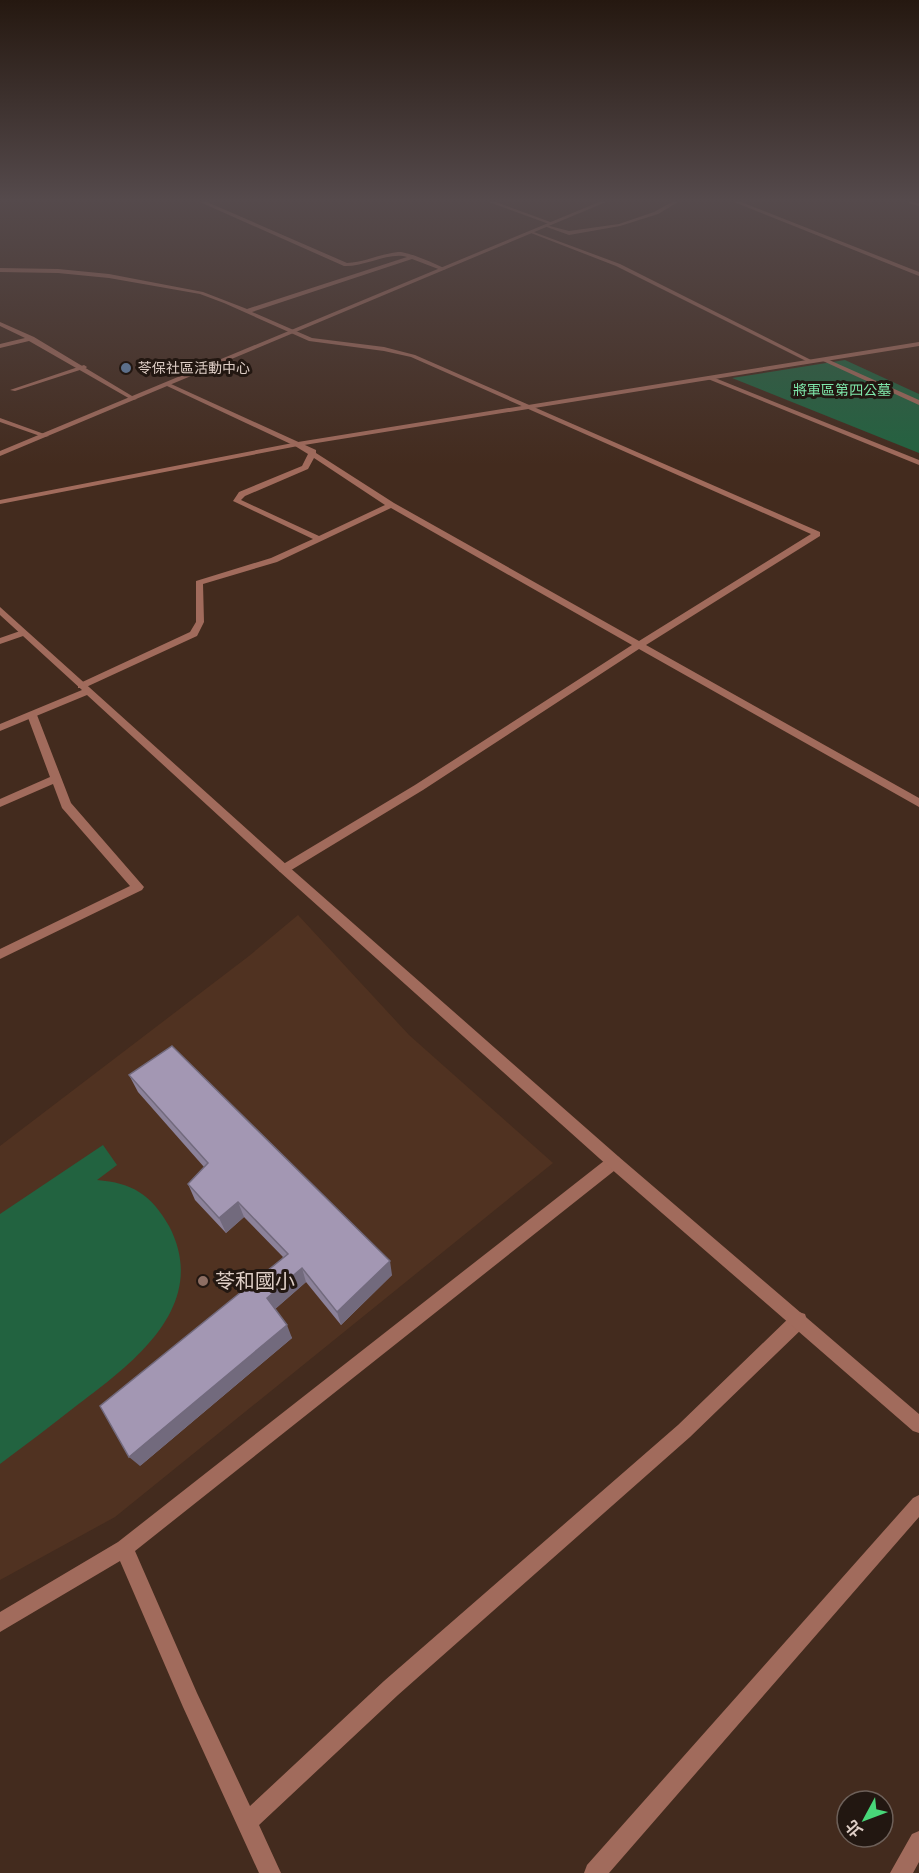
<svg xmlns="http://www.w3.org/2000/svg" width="919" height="1873" font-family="Overpass,'Noto Sans TC',sans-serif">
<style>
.built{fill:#503221}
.green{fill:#226340}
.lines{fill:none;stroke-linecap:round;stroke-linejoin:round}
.service{fill:#a16b5c;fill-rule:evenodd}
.minor{fill:#a16b5c;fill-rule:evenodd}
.tertiary{fill:#a16b5c;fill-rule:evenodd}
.wall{fill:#8c829a}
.shaded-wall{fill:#726a7d}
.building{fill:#a397b3;stroke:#726a7d;stroke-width:1.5}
.service-dot{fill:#5c6f8a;stroke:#221711;stroke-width:2}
.education-dot{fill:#8d6e63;stroke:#221711;stroke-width:2}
.labels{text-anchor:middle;stroke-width:6;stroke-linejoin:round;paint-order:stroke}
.far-poi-label{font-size:14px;fill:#decec6;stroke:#221711;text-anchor:start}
.far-park-label{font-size:14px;fill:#7fe8ab;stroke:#221711}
.near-poi-label{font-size:20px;fill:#decec6;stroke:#221711;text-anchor:start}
</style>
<rect width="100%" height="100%" fill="#432b1e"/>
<path class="built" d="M 298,915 L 409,1035 L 553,1163 L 115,1517 L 0,1580 L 0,1146 L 249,956 Z"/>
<path class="green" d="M 845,360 L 919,394 L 919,453 L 732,378 Z
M 103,1145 L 117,1165 L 97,1180 C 132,1183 151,1194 169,1226 C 211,1306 132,1364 76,1406 C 51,1426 25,1445 0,1464 L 0,1214 Z"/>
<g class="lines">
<path class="service" d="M 200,202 L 207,202 L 347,263 C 365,262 380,254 398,252 C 407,251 436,264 446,269 L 441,270 L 412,259 L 252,312 L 312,338 L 384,347 L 415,355 L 820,532 L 820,536 L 646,645 L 919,798 L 919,807 L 639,649 L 423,790 L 288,872 L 280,872 L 278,869 L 280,866 L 415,785 L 632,645 L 391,508 L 277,562 L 203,584 L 204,622 L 197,636 L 84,688 L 78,688 L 78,684 L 190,632 L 196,622 L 196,581 L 271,558 L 313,539 L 233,501 L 239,492 L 302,466 L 308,454 L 295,446 L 167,386 L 167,384 L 171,384 L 316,450 L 316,453 L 394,503 L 639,641 L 811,534 L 411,357 L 384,351 L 309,341 L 224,303 L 200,294 L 109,278 L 58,273 L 0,272 L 0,268 L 58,269 L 109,274 L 203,292 L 247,309 L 407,257 C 391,251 364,267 344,266 ZM 314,458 L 385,505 L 319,536 L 241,500 L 245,496 L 308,469 Z
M 489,202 L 496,202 L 553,223 L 549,224 Z
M 672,202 L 678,202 L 658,214 L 620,226 L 569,235 L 544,226 L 546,225 L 569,231 L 619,224 L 654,212 Z
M 734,202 L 741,202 L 919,272 L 919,276 Z
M 909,202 L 919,203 L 919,206 L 909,203 Z
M 531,231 L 620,264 L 815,362 L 810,363 L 616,266 L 531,233 Z
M 0,322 L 34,337 L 137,399 L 132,400 L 29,341 L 0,348 L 0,344 L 25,338 L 0,326 Z
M 823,359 L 827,359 L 919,400 L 919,405 L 823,361 Z
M 710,376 L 919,460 L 919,465 L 708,379 L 707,378 Z
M 0,418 L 47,435 L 49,436 L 43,437 L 0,422 Z
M 23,630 L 27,633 L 26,635 L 0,644 L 0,638 Z
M 32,712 L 37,715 L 71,803 L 144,887 L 142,890 L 0,959 L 0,949 L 130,886 L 62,808 L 53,784 L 0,807 L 0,799 L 50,777 L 27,715 Z
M 614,1155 L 619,1157 L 621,1162 L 619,1167 L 135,1551 L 197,1693 L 250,1806 L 384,1681 L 678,1425 L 793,1314 L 799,1312 L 805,1314 L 807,1320 L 805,1326 L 690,1437 L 398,1695 L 259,1825 L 281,1873 L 259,1873 L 183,1707 L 120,1561 L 0,1632 L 0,1612 L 118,1542 L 609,1157 Z
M 919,1495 L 919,1517 L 609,1873 L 584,1873 L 587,1865 L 913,1498 Z"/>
<path class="minor" d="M 84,365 L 87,367 L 86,368 L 15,391 L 10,390 Z
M 919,1831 L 919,1862 L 913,1873 L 890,1873 L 912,1834 Z"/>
<path class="tertiary" d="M 599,202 L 606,202 L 0,456 L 0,451 Z
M 919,342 L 919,346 L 298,446 L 0,504 L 0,500 L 298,442 Z
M 0,607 L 288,866 L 619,1157 L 919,1414 L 919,1433 L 913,1431 L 609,1167 L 280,872 L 87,695 L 0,731 L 0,724 L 82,690 L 0,615 Z"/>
</g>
<path class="wall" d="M 129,1075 L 392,1275 L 341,1325 L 306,1282 L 275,1309 L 292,1338 L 140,1466 L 283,1257 L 244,1217 L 226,1233 L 195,1200 L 188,1184 L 204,1167 L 138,1092 Z"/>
<path class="shaded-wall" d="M 238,1202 L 244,1217 L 226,1233 L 219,1218 Z
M 390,1261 L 392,1275 L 341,1325 L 337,1312 Z
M 302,1268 L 306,1282 L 273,1311 L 267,1298 Z
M 287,1325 L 292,1338 L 140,1466 L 129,1457 Z"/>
<path class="building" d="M 172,1046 L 390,1261 L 337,1312 L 302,1268 L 267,1298 L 287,1325 L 129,1457 L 100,1406 L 288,1254 L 238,1202 L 219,1218 L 188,1184 L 208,1163 L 129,1075 Z"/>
<linearGradient id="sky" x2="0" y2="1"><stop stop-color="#251810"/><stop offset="0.43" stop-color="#554a4c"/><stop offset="1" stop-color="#554a4c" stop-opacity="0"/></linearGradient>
<rect width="919" height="465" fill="url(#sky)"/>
<circle class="service-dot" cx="126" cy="368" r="6"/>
<circle class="education-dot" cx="203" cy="1281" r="6"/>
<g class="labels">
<g class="far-poi-label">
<text x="138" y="373">苓保社區活動中心</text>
</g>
<g class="far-park-label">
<text x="842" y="395">將軍區第四公墓</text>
</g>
<g class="near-poi-label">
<text x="215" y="1288">苓和國小</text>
</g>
</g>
<g transform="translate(865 1819) rotate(229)"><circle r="28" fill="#221711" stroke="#6d6059" stroke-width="1.5"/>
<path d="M0-4.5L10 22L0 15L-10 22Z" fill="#48d779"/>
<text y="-9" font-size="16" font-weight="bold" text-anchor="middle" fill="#decec6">北</text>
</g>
</svg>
